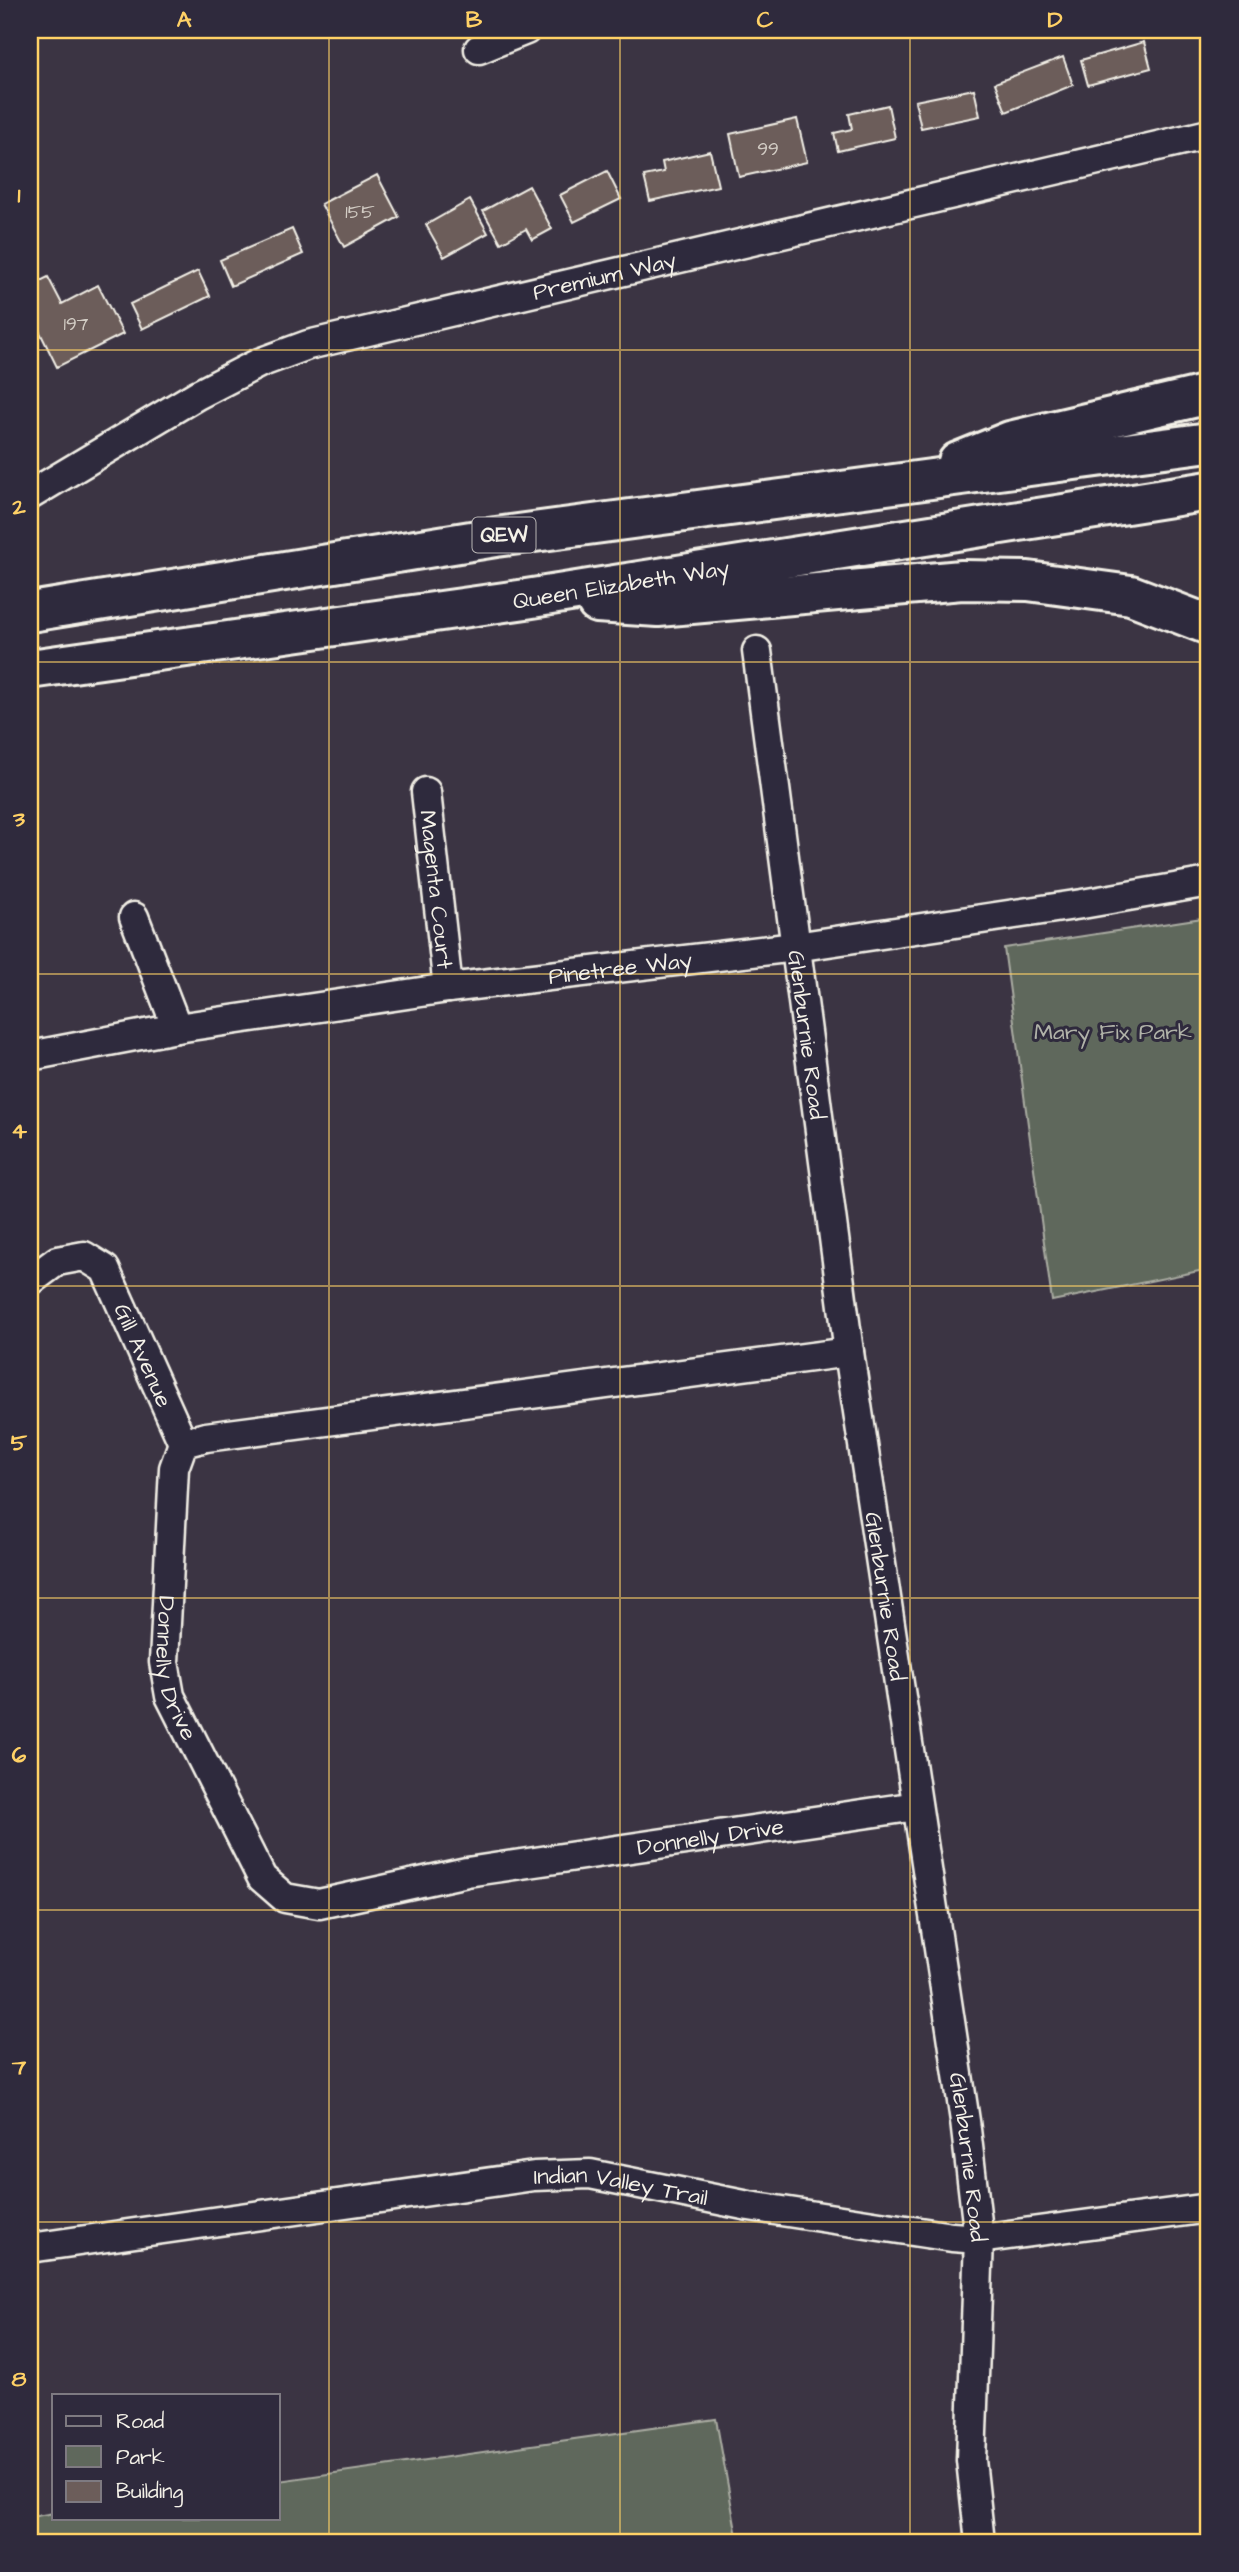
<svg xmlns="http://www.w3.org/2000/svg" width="1239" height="2572" font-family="'Architects Daughter',sans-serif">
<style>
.green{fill:#5f685c;stroke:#aaaca2;stroke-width:2}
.building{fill:#6c5d5a;stroke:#f4f1e8;stroke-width:2}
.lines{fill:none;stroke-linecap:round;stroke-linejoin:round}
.minor-casing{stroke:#f4f1e8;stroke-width:33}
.highway-casing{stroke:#f4f1e8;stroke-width:44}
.minor{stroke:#2f2a3d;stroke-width:28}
.highway{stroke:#2f2a3d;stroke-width:38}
.grid{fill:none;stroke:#ffd166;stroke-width:2;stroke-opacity:0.55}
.labels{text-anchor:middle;stroke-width:6;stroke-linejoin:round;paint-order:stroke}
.number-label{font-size:19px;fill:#d2ccc4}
.shield{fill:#2f2a3d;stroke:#b9b5b5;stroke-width:2}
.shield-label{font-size:21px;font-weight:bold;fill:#f4f1e8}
.street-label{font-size:23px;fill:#f4f1e8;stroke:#2f2a3d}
.park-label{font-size:23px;fill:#b1b3a9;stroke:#2f2a3d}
.neatline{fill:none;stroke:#ffd166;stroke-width:2.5}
.grid-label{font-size:23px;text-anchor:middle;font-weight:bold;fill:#ffd166}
</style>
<rect width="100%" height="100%" fill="#3b3443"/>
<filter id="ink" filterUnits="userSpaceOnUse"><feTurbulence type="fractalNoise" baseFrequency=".0143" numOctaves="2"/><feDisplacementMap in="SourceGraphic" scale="14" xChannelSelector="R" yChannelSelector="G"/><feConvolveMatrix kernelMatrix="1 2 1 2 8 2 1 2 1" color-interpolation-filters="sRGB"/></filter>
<g filter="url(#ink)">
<path class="green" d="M 1209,917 L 1209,1269 L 1052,1301 L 1004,948 Z
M 716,2419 L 738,2542 L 30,2542 L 30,2517 L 54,2513 L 54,2518 L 278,2518 L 278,2481 Z"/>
<path class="building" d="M 1200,30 L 1209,30 L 1209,61 Z
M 1144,42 L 1151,68 L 1088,85 L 1081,60 Z
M 1063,57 L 1073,85 L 1006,112 L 995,83 Z
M 974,89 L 980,116 L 921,128 L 915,101 Z
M 888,105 L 895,138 L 838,151 L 834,133 L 852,129 L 849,114 Z
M 797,119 L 807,162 L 739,177 L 730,134 Z
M 710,151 L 718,186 L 650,201 L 644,176 L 664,172 L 662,162 Z
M 607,171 L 621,199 L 574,222 L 560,195 Z
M 377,175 L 399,217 L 344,247 L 321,204 Z
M 529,186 L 552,229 L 532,240 L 526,229 L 501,243 L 483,211 Z
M 470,200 L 488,233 L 444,257 L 426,225 Z
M 292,229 L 303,254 L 231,286 L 220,260 Z
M 198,271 L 210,296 L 142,329 L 130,304 Z
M 48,277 L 62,304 L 98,285 L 123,334 L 57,367 L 30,312 L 30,286 Z"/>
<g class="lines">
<g class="minor-casing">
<g id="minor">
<path d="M 479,49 L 526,30"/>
<path id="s1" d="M 30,495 L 197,395 L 259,363 L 308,345 L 1209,134"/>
<path id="s2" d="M 757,651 L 849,1352 L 965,2121 L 979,2239 L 971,2460 L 980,2542"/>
<path id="s3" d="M 426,792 L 448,988"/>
<path d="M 134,917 L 177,1028"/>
<path id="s4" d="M 30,1056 L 177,1028 L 448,988 L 795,947 L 1082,904 L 1209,882"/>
<path id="s5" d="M 30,1281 L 57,1261 L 84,1256 L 105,1269 L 183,1443"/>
<path id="s6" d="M 849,1352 L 206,1437 L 183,1443 L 174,1468 L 164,1662 L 170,1696 L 262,1878 L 285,1898 L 319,1904 L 467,1872 L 917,1806"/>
<path id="s7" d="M 30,2248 L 534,2176 L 590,2174 L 749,2206 L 952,2237 L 979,2239 L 1209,2208"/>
</g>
</g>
<g class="highway-casing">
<g id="highway">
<path d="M 958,462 L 1010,441 L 1209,394"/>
<path d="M 597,603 L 658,607 L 962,580 L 1028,581 L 1131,595 L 1209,625"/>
<path d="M 30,612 L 496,537 L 1209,442"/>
<path id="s8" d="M 30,669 L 526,599 L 1209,491"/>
</g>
</g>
<use href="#minor" class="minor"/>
<use href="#highway" class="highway"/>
</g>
</g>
<path class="grid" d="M 329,30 L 329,2542M 620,30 L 620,2542M 910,30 L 910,2542M 30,350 L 1209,350M 30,662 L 1209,662M 30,974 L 1209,974M 30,1286 L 1209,1286M 30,1598 L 1209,1598M 30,1910 L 1209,1910M 30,2222 L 1209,2222"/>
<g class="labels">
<g class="number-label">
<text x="768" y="155">99</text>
<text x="360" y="218">155</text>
<text x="76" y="330">197</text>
</g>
<rect class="shield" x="472.5" y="517.5" width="63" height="35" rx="5"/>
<g class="shield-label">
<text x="504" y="542">QEW</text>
</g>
<g class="street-label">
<text dy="8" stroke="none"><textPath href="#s1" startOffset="621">Premium Way</textPath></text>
<text dy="8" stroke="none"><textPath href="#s8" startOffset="597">Queen Elizabeth Way</textPath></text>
<text dy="8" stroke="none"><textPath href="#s3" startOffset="98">Magenta Court</textPath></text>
<text dy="8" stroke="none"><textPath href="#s4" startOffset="597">Pinetree Way</textPath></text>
<text dy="8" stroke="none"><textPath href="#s2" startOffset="387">Glenburnie Road</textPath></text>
<text dy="8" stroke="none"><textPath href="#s5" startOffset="180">Gill Avenue</textPath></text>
<text dy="8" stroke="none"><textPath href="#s2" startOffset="954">Glenburnie Road</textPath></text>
<text dy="8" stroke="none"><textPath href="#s6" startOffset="901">Donnelly Drive</textPath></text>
<text dy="8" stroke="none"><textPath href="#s6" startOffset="1594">Donnelly Drive</textPath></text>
<text dy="8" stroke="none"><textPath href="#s2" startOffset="1521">Glenburnie Road</textPath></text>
<text dy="8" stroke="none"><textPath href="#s7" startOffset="597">Indian Valley Trail</textPath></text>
</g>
<g class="park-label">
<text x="1113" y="1039">Mary Fix Park</text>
</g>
</g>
<rect width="1239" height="2572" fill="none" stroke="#2f2a3d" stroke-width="77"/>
<rect x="52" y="2394" width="228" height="126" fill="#2f2a3d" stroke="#7e7a81" stroke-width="2"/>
<rect x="66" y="2416" width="35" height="10" fill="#2f2a3d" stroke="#7e7a81" stroke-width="2"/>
<text x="116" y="2428" font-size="21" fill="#f4f1e8">Road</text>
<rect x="66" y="2446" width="35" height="21" fill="#5f685c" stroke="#7e7a81" stroke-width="2"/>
<text x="116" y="2464" font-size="21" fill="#f4f1e8">Park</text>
<rect x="66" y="2481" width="35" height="21" fill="#6c5d5a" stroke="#7e7a81" stroke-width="2"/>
<text x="116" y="2498" font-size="21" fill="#f4f1e8">Building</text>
<rect x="38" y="38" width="1162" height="2496" class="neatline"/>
<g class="grid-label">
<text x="184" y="27">A</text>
<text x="474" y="27">B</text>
<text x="765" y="27">C</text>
<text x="1055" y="27">D</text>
<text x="19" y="202">1</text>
<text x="19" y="514">2</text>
<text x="19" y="826">3</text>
<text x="19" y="1138">4</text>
<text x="19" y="1450">5</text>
<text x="19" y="1762">6</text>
<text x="19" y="2074">7</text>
<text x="19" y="2386">8</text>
</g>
</svg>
